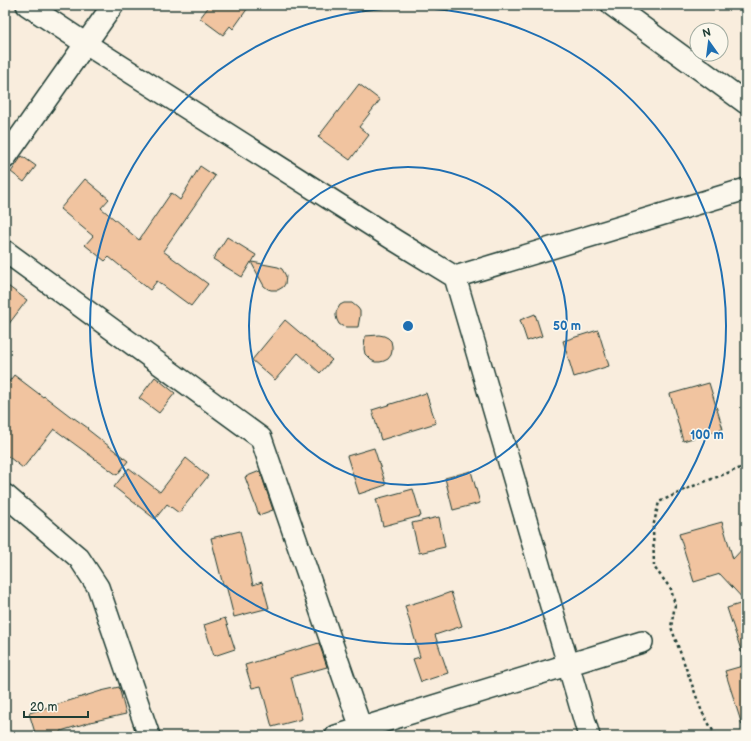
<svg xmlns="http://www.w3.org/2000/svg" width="751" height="741" font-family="'Balsamiq Sans',sans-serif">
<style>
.building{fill:#f1c4a0;stroke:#1f3d34}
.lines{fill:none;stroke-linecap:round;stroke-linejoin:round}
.minor-casing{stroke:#1f3d34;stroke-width:24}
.path{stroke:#1f3d34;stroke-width:2.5;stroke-dasharray:3 3;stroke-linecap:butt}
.minor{stroke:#fbf7ec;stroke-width:21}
.ring{fill:none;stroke:#1f6fb2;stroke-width:2}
.centre{fill:#1f6fb2;stroke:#fbf7ec;stroke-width:2}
.ring-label{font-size:12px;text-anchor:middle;font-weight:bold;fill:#1f6fb2;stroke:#fbf7ec;stroke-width:3;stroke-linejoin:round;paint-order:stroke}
</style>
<rect width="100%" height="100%" fill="#f9eddd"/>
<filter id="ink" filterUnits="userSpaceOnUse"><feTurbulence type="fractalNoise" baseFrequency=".025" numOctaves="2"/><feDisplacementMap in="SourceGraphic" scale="8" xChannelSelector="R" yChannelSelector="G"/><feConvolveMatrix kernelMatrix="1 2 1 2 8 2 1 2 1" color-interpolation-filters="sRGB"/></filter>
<g filter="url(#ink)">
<path class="building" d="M 210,5 L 250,5 L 233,29 L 230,26 L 223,35 L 200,18 Z
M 359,84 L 380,100 L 359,127 L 369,135 L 350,160 L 318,137 Z
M 22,156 L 36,166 L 24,182 L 11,172 Z
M 200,166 L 215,176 L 163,251 L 208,284 L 191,306 L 157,281 L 150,290 L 109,257 L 105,261 L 85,245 L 93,236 L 60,209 L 85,179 L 109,199 L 101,208 L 139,240 L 171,193 L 180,200 Z
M 227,237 L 256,255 L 252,262 L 278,267 L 282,269 L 286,276 L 285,284 L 283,287 L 278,290 L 271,290 L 268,289 L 264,286 L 251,262 L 242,277 L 213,259 Z
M 5,284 L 27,300 L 5,329 Z
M 344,303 L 352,303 L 358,308 L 360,311 L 360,316 L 358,327 L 346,327 L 342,326 L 339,324 L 337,320 L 336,316 L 336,312 L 340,305 Z
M 535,314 L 542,336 L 527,341 L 520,320 Z
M 285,320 L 332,360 L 320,373 L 298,353 L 275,380 L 252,360 Z
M 598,330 L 609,366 L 574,377 L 563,341 Z
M 379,335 L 384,336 L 388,338 L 391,341 L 392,346 L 392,351 L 391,355 L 388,359 L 384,361 L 380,362 L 375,362 L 371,360 L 365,354 L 364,349 L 365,336 Z
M 14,375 L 43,397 L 44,396 L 74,419 L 74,418 L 88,428 L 87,429 L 128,461 L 117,475 L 54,429 L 23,468 L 5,454 L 5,387 Z
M 155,377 L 175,393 L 159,413 L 139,398 Z
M 709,383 L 723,429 L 683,441 L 670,394 Z
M 426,393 L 436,423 L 381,440 L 372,410 Z
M 374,448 L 386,485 L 359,494 L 347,456 Z
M 186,458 L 208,476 L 179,513 L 167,504 L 155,519 L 114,487 L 129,468 L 160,492 Z
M 260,471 L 273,510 L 259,515 L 245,477 Z
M 471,471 L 480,503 L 453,510 L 445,478 Z
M 413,489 L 421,516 L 383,526 L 376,499 Z
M 439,517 L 445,547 L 419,553 L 412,523 Z
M 722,522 L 733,559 L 746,545 L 746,602 L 720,574 L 694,582 L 679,534 Z
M 240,531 L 253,585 L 262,582 L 269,608 L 234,617 L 226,585 L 223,585 L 211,538 Z
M 451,592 L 462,626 L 435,635 L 448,673 L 421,682 L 413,659 L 420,657 L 405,606 L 425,600 L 426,601 Z
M 746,602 L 746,655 L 743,656 L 727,608 Z
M 225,618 L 235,649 L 214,656 L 204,625 Z
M 319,643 L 327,667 L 291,677 L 302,719 L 272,727 L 261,686 L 252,688 L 245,665 Z
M 746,665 L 746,725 L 742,725 L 725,671 Z
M 119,687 L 126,714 L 90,722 L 61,731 L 62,733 L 50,736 L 36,736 L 29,713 L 101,691 Z"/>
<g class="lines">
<g class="minor-casing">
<path id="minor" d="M 27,5 L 86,44 L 396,241 L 455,277 L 589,736
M 612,5 L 746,103
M 5,158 L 113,5
M 5,251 L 261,438 L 361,728
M 455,277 L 746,189
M 5,495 L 79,558 L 98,587 L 149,736
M 336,736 L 642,642"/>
</g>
<path class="path" d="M 716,736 L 702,712 L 671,627 L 675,605 L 671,589 L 654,567 L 653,527 L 659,502 L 691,487 L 743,467 L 746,464"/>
<use href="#minor" class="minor"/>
</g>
</g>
<g class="ring">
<circle cx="408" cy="326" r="159"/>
<circle cx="408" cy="326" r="318"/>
</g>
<circle cx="408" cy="326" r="6" class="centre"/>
<g class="ring-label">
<text x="567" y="330">50 m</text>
<text x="707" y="439">100 m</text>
</g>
<rect width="751" height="741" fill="none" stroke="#fbf7ec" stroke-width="20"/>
<rect x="10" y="10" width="731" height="721" fill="none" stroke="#1f3d34" stroke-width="1.5" filter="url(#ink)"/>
<g transform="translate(709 42) rotate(346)"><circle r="19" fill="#fbf7ec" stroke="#a3ada2"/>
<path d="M0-3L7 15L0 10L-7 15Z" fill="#1f6fb2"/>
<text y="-6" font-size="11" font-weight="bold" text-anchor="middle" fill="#1f3d34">N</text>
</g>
<path d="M24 711v6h64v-6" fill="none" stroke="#1f3d34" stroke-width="2"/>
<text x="30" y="711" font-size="12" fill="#1f3d34" stroke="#fbf7ec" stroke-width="3" paint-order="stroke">20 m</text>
</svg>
